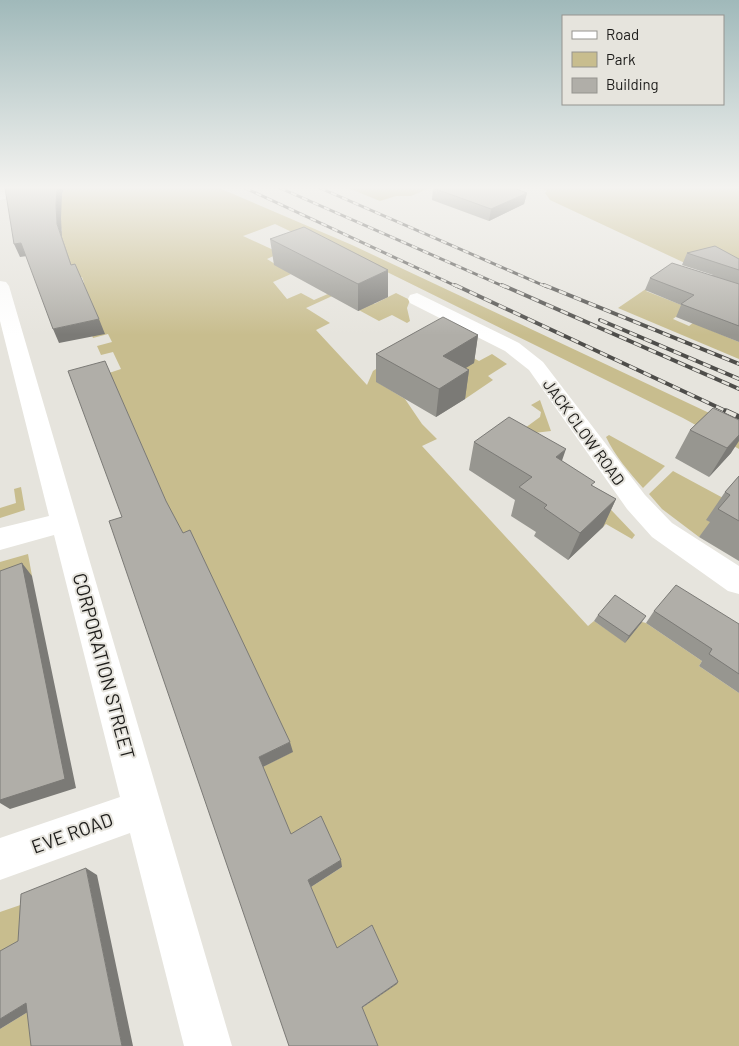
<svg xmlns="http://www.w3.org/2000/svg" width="739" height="1046" font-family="Barlow,sans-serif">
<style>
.green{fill:#c8bd8e}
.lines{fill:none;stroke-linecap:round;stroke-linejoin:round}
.minor{fill:#fff;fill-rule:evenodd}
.rail-far2-casing{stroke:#4e4d4a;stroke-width:3}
.rail-far1-casing{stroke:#4e4d4a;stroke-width:4}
.rail-casing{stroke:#4e4d4a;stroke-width:5.5}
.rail-far2{stroke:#e6e4dd;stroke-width:2;stroke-dasharray:6;stroke-linecap:butt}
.rail-far1{stroke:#e6e4dd;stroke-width:2.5;stroke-dasharray:8;stroke-linecap:butt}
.rail{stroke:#e6e4dd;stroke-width:4;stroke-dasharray:11;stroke-linecap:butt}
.wall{fill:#979690}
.shaded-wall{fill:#7b7a76}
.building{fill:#b0aea8;stroke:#7b7a76}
.labels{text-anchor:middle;stroke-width:4;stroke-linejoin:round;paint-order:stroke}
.street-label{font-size:16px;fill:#1c1b19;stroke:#e6e4dd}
.near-street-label{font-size:19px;fill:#1c1b19;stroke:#e6e4dd}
</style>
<rect width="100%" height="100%" fill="#e6e4dd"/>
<path class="green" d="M 64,188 L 219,188 L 352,245 L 739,427 L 739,449 L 683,418 L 302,230 L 294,233 L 275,224 L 243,236 L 280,253 L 267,259 L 291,274 L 273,282 L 287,299 L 301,293 L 314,300 L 337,290 L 341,292 L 306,308 L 330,323 L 316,330 L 367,385 L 373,371 L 376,369 L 377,382 L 405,399 L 422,424 L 437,439 L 422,446 L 588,626 L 594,621 L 625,642 L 642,622 L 646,623 L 702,661 L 699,666 L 739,693 L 739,1046 L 378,1046 L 362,1008 L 396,984 L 338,952 L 311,887 L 342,867 L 290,843 L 263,767 L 292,752 L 169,509 L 116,387 L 80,397 L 109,373 L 121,369 L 113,352 L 101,355 L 97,346 L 112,342 L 108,334 L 93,338 L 91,333 L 72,286 L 84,283 L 82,277 L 70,280 L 43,243 L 62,231 L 56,213 Z
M 348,188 L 430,188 L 411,196 L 396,196 L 380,201 Z
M 541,188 L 739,188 L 739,283 L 687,264 L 550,200 L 545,193 L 547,191 Z
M 659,280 L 646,291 L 684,306 L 703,296 L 673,319 L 689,326 L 698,319 L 710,330 L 739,342 L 739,359 L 618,308 Z
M 396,293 L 410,300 L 407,308 L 410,321 L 407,323 L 392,315 L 379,321 L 355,308 L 369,301 L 374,304 Z
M 457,349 L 479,361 L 492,354 L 507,364 L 488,376 L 493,380 L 465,399 L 437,382 Z
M 540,400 L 551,431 L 534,433 L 502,445 L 540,417 L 541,412 L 531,405 Z
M 609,435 L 665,466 L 643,488 C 629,472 615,456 606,437 Z
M 673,471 L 725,499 L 712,523 L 699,537 L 662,509 L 649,494 Z
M 21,487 L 25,510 L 0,518 L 0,508 L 16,503 L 14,489 Z
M 596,494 L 635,535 L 632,539 L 606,524 L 603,527 Z
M 28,554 L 32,576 L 0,588 L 0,562 Z
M 35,900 L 32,945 L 0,963 L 0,912 Z
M 41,1004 L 47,1046 L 0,1046 L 0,1029 Z"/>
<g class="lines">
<path class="minor" d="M 0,188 L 11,188 L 5,199 L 0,200 Z
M 0,281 L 6,282 L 9,286 L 232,1046 L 184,1046 L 130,833 L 0,880 L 0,838 L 120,797 L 54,535 L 0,550 L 0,528 L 49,516 L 0,321 Z
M 417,293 L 519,343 L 543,362 L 645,495 L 672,523 L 739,566 L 739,594 L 728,591 L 652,537 L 627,509 L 529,370 L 505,351 L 410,303 L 408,299 L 410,295 Z"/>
<g class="rail-far2-casing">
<path id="rail-far2" d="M 245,188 L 458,287
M 280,188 L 505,287
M 320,188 L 547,287"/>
</g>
<g class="rail-far1-casing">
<path id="rail-far1" d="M 455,285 L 728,412
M 502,285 L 739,389
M 544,285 L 739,364
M 600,320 L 739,379"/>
</g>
<g class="rail-casing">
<path id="rail" d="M 726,411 L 739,417"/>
</g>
<use href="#rail-far2" class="rail-far2"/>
<use href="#rail-far1" class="rail-far1"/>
<use href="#rail" class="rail"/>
</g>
<path class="wall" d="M 433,188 L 527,193 L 524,204 L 489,221 L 432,200 Z
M 270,239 L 388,297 L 358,311 L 274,265 Z
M 687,253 L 739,259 L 739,342 L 676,317 L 681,305 L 645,290 L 650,278 L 713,275 L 682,265 Z
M 478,335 L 474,363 L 465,368 L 469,370 L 465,399 L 436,417 L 376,382 L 376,354 Z
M 739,420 L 731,453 L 709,477 L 675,458 L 690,430 Z
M 474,442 L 562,461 L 593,486 L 616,499 L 603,527 L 568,560 L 534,536 L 536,532 L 511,516 L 515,500 L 469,470 Z
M 739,476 L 739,561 L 699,537 L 710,522 L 706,520 L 725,492 Z
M 654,611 L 739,624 L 739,693 L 699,666 L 702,661 L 646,623 Z
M 598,615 L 642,622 L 625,643 L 594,621 Z"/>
<path class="shaded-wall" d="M 57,188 L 64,188 L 62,194 L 61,218 L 62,237 L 76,279 L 57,224 L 56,205 Z
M 527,193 L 524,204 L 489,221 L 491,209 Z
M 21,243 L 27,256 L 20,257 L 14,244 Z
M 388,270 L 388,297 L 358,311 L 358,284 Z
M 99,319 L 105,334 L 59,343 L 53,329 Z
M 478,335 L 474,363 L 440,384 L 443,356 Z
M 469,370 L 465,399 L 436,417 L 439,389 Z
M 739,435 L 739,441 L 731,453 L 709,477 L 727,448 Z
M 566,449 L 556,478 L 556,457 Z
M 616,499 L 603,527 L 568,560 L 580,533 Z
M 22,563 L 32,576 L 76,788 L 10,809 L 0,803 L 0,800 Z
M 646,616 L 642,622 L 625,643 L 629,636 Z
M 290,742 L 293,752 L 263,767 L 259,757 Z
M 341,860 L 342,867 L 311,887 L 308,880 Z
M 86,868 L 97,875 L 133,1046 L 122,1046 Z
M 398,982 L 397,984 L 362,1008 L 362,1007 Z
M 26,1003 L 41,1004 L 0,1029 L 0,1019 Z"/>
<path class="building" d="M 5,188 L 57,188 L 56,205 L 57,224 L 71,265 L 75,264 L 99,319 L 53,329 L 21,243 L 14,244 Z
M 433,188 L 514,188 L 527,193 L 491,209 Z
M 304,227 L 388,270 L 358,284 L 270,239 Z
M 715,246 L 739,259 L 739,270 L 687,253 Z
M 672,263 L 739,284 L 739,326 L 681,304 L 694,295 L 650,278 Z
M 443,317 L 478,335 L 443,356 L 469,370 L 439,389 L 376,354 Z
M 105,361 L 166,501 L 183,533 L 190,530 L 290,742 L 259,757 L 291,834 L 321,816 L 341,860 L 308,880 L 337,948 L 372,925 L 398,982 L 362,1007 L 378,1046 L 289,1046 L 109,521 L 122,517 L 68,371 Z
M 713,408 L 739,420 L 739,435 L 727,448 L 690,430 Z
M 509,417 L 566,449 L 556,457 L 595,482 L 591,485 L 616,499 L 580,533 L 544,508 L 547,505 L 519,487 L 532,477 L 474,442 Z
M 739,476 L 739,521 L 718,509 L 730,495 L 725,492 Z
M 22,563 L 65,779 L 0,800 L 0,571 Z
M 676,585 L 739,624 L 739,674 L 709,654 L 712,649 L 654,611 Z
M 615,595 L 646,616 L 629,636 L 598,615 Z
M 86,868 L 122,1046 L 31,1046 L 26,1003 L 0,1019 L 0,951 L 18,941 L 21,894 Z"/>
<linearGradient id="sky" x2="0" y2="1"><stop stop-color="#a0b9ba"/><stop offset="0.56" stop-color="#f4f3f0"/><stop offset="1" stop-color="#f4f3f0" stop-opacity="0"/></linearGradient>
<rect width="739" height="335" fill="url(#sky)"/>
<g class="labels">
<g class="street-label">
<text transform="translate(584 432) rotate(54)" y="6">JACK CLOW ROAD</text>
</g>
<g class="near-street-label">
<text transform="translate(104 666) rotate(75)" y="7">CORPORATION STREET</text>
<text transform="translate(72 833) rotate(-20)" y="7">EVE ROAD</text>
</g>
</g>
<rect x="562" y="15" width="162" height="90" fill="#e6e4dd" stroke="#95948f"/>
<rect x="572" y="31" width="25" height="8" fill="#ffffff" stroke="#95948f"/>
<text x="606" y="40" font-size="15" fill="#1c1b19">Road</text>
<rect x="572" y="52" width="25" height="15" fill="#c8bd8e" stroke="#95948f"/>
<text x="606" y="65" font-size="15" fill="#1c1b19">Park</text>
<rect x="572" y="78" width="25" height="15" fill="#b0aea8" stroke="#95948f"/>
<text x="606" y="90" font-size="15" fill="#1c1b19">Building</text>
</svg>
